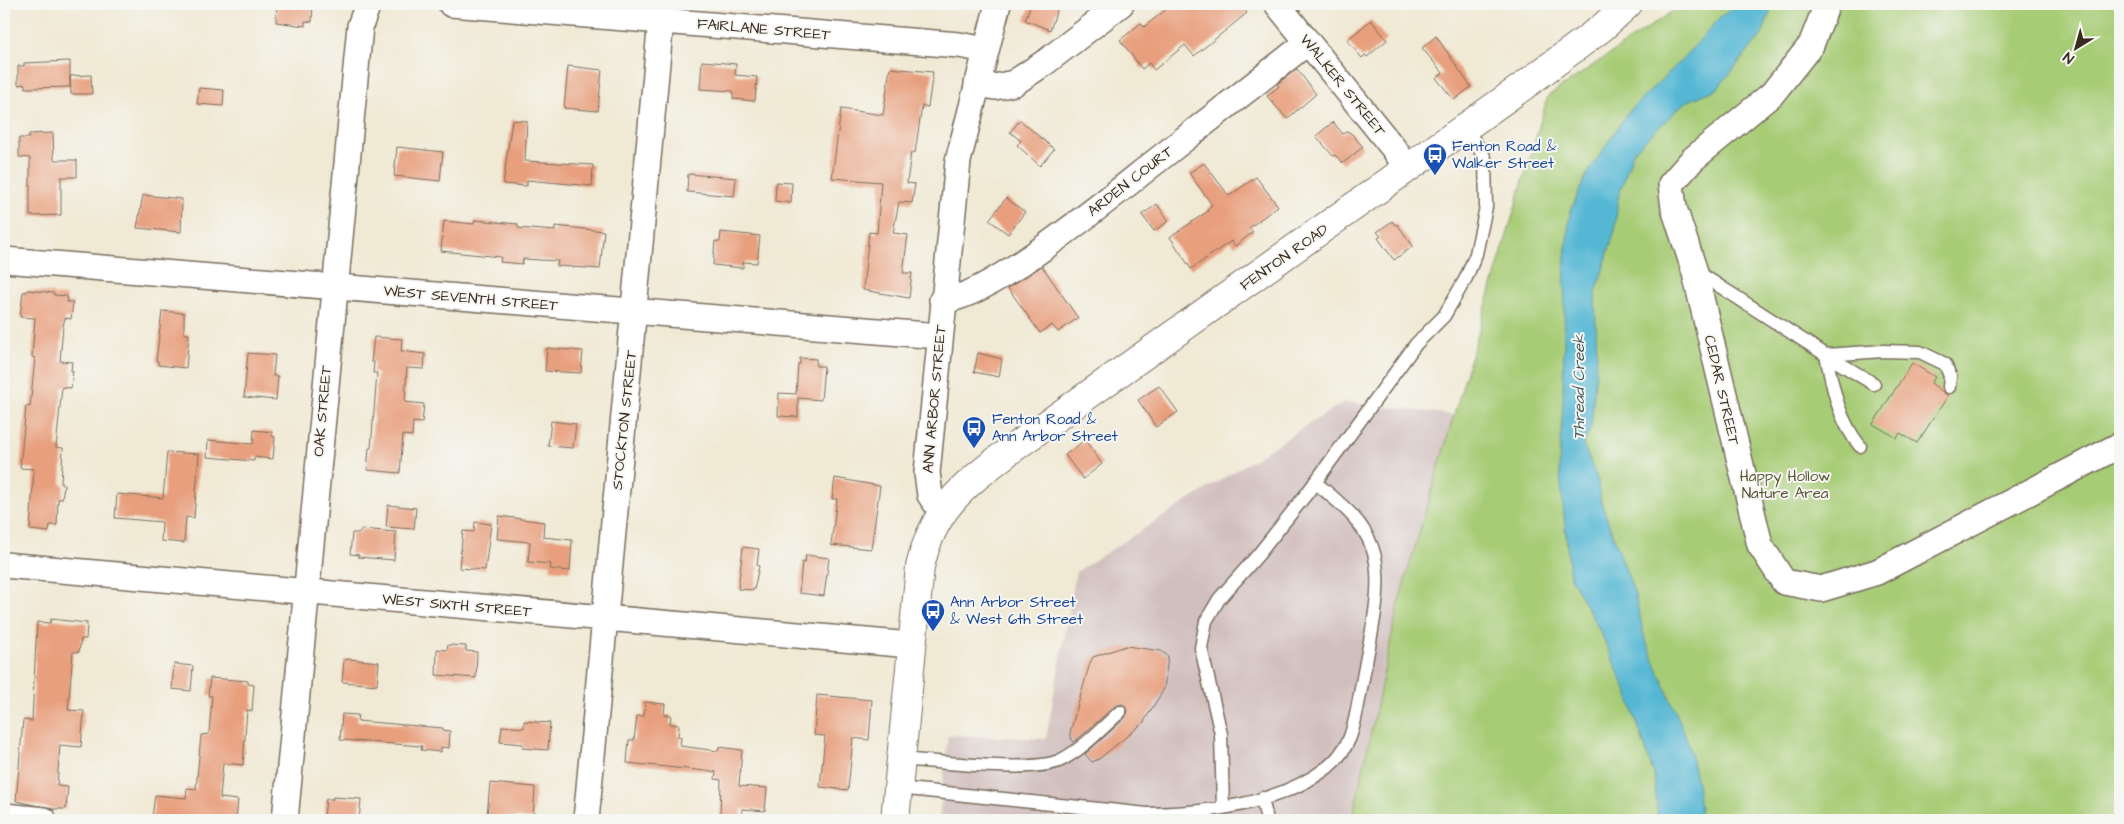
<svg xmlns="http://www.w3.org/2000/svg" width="2124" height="824" font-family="'Architects Daughter',sans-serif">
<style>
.industrial{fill:#d1bfbe}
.green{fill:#a7cc76;stroke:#717b4a}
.water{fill:#55b7d4;stroke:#487079}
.building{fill:#e89f7d}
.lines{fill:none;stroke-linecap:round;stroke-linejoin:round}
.service-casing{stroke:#7a6d5e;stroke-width:15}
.minor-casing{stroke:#7a6d5e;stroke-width:28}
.tertiary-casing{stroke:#7a6d5e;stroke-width:30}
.service{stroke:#fff;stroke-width:12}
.minor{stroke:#fff;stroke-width:25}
.tertiary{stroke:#fff;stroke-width:28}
.labels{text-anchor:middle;stroke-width:4;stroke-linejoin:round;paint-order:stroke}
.street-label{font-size:15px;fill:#3b2a1e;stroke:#f6f6f2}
.transit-label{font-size:15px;fill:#164399;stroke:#f6f6f2;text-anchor:start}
.park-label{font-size:15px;fill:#565234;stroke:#f6f6f2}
.water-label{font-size:16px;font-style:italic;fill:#445b5e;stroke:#f6f6f2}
</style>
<rect width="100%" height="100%" fill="#f6f6f2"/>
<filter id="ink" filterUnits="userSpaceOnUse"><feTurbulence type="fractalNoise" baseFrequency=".02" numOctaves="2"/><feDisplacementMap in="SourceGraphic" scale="10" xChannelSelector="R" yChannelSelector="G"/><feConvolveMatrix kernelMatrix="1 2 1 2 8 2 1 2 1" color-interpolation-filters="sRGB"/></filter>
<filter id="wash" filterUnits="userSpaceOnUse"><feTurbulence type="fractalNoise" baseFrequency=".0096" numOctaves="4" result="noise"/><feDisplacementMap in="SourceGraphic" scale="20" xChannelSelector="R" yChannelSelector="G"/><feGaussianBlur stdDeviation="1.12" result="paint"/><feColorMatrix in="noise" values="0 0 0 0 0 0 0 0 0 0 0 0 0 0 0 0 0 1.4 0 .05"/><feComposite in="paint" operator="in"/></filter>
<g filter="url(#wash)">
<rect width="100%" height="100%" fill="#f0e9d4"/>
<path class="industrial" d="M 1344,402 L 1454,415 L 1400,598 L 1352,820 L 939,820 L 948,735 L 1046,739 L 1076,572 Z"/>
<path class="green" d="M 1683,4 L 2120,4 L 2120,820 L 1352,820 L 1400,598 L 1548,96 Z"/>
<path class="water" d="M 1740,4 L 1773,4 L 1762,35 L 1717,89 L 1684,103 L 1633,152 L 1618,198 L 1615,230 L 1595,296 L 1597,356 L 1591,428 L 1583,444 L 1598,481 L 1600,499 L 1635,595 L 1645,639 L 1687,739 L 1697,782 L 1701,820 L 1658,820 L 1654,775 L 1627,692 L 1601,633 L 1570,577 L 1559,464 L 1563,404 L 1565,258 L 1570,212 L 1586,176 L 1628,112 L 1683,59 L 1721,16 Z"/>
<g id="blocks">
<path class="building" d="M 277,4 L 313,4 L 312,22 L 305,21 L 305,26 L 276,22 Z
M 1031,4 L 1059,4 L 1050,30 L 1025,20 Z
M 1173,4 L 1240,4 L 1247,13 L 1194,56 L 1185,45 L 1154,70 L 1149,63 L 1142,69 L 1120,40 L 1141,23 L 1144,27 Z
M 1371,20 L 1387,40 L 1367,57 L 1365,55 L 1362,58 L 1347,40 Z
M 1436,36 L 1471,87 L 1454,100 L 1436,78 L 1443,73 L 1422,48 Z
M 70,61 L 70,87 L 25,88 L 25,84 L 18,85 L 18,66 L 24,66 L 24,63 Z
M 702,61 L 736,64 L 735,75 L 757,77 L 755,101 L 733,99 L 733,91 L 700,89 Z
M 568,66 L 602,70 L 598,111 L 564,108 Z
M 890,68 L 933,72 L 928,107 L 922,106 L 915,153 L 911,152 L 907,183 L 915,184 L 912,203 L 899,202 L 893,233 L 908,235 L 903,273 L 912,273 L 909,298 L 863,290 L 869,232 L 877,233 L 881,182 L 832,178 L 841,109 L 883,115 Z
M 1297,69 L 1316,94 L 1287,119 L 1267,96 L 1279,86 L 1277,84 Z
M 91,75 L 92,94 L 71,94 L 70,76 Z
M 199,88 L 224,90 L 223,106 L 197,104 Z
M 512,120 L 527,121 L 525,161 L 593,165 L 592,186 L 527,180 L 527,186 L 503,184 Z
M 1020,120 L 1054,149 L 1040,166 L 1017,145 L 1021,141 L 1010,132 Z
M 1333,122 L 1343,134 L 1347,131 L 1352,134 L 1363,147 L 1343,163 L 1335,155 L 1333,156 L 1316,136 Z
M 53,133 L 54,160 L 77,160 L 77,177 L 61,177 L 61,215 L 30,216 L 30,158 L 19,157 L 19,138 L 29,138 L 29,134 Z
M 397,147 L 443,152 L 440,181 L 394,176 Z
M 1204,163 L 1229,196 L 1256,177 L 1278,206 L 1249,228 L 1253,232 L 1235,246 L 1231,241 L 1191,269 L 1170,237 L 1208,211 L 1207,209 L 1212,205 L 1189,173 Z
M 688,174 L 736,178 L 734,196 L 687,192 Z
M 776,182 L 792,183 L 791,203 L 775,201 Z
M 143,195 L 182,199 L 181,232 L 137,228 Z
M 1006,198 L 1025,212 L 1008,234 L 989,220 Z
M 1157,204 L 1169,221 L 1154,231 L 1142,215 Z
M 475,220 L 518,224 L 518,228 L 555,231 L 555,226 L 604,231 L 600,269 L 557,266 L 558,261 L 523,259 L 522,264 L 500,262 L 501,257 L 441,251 L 444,221 L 474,224 Z
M 1392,221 L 1395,225 L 1397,224 L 1413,246 L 1394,260 L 1378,238 L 1381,236 L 1377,232 Z
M 721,232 L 760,236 L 757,263 L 743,262 L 743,268 L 713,265 L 715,241 L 720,242 Z
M 1042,266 L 1078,318 L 1058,332 L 1052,325 L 1040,333 L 1008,288 Z
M 27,290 L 54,293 L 54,295 L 67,296 L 67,302 L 73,302 L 71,319 L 65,318 L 63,326 L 60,361 L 72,362 L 71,371 L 73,371 L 71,388 L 62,387 L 56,447 L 63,448 L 61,484 L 64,485 L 62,499 L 58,499 L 57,525 L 50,525 L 49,532 L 30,530 L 34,469 L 20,468 L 26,406 L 30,407 L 35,358 L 32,357 L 35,318 L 20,317 L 23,292 L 27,292 Z
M 162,311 L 184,313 L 184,334 L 189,334 L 186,368 L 158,365 L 158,361 L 156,361 Z
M 374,337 L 402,339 L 401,351 L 425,354 L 424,369 L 407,368 L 405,402 L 424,404 L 422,423 L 413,422 L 412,436 L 403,435 L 400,473 L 367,470 L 369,448 L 371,448 L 377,373 L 373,373 L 374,362 L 371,362 Z
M 547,348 L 583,351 L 581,373 L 545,371 Z
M 248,353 L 275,355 L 273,376 L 278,376 L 276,400 L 244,397 Z
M 978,353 L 1002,359 L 999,377 L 974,372 Z
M 800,358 L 816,359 L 816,366 L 824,366 L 821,400 L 798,398 L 798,417 L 778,416 L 779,393 L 796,394 L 798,364 L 800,364 Z
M 1912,363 L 1935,377 L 1931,383 L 1948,396 L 1917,443 L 1900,433 L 1897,438 L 1873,424 Z
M 1159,386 L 1178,412 L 1156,427 L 1138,400 Z
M 551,421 L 576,424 L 573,448 L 548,446 Z
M 254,430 L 272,432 L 272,436 L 275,437 L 273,459 L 254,457 L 254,461 L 207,457 L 208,440 L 253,444 Z
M 1085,440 L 1102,464 L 1083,479 L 1065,455 Z
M 167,452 L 199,454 L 194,518 L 186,517 L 184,543 L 161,541 L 162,522 L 115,518 L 117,494 L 163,498 Z
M 835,478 L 880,486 L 871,549 L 831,545 L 837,499 L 832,499 Z
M 388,505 L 416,508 L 414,529 L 386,527 Z
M 499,516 L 544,522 L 543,537 L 572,540 L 570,571 L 550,569 L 551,564 L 528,562 L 530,542 L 497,539 Z
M 475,522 L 491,524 L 485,570 L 459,568 L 463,531 L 474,532 Z
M 361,529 L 396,532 L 394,560 L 358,557 L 359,555 L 350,554 L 352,533 L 360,533 Z
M 743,547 L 759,549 L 757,565 L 759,566 L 754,590 L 738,589 Z
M 806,555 L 829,558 L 824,596 L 799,593 L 802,562 L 805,563 Z
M 51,619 L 87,623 L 86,639 L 81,639 L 79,652 L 73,652 L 68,710 L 84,711 L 81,747 L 60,745 L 57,786 L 68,787 L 66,809 L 53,809 L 16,801 L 23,720 L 32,721 L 37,622 L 50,623 Z
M 448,645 L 466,646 L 466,651 L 477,652 L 476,678 L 436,675 L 437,649 L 447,650 Z
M 1126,646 L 1161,651 L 1168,656 L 1164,689 L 1143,723 L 1099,759 L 1092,762 L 1085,754 L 1125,718 L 1128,711 L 1123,704 L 1115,706 L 1079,738 L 1074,742 L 1072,740 L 1070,732 L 1090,663 L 1093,657 Z
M 349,659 L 379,662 L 377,685 L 342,682 L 344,660 Z
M 174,664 L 193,666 L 191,691 L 172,689 Z
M 210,678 L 248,681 L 248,684 L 254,685 L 252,711 L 247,710 L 243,765 L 223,763 L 220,798 L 238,800 L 236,820 L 152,818 L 155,795 L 186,798 L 187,788 L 196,789 L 201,735 L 209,734 L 212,696 L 208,696 Z
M 817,695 L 872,700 L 869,740 L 853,738 L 848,790 L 820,787 L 825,736 L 814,735 Z
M 645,702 L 665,704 L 664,715 L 671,715 L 670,724 L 679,725 L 678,737 L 681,737 L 680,746 L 718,751 L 719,747 L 742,750 L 739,786 L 767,788 L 765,811 L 742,809 L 741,820 L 720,818 L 721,780 L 715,779 L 716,772 L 627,763 L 629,740 L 634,740 L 637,716 L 644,716 Z
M 342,714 L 358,715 L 357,721 L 443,728 L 443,730 L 450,731 L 449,748 L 441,747 L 441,752 L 421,750 L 422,746 L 340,740 Z
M 524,721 L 550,723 L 548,750 L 522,748 L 523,744 L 500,742 L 502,726 L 524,728 Z
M 490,783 L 535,787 L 533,819 L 487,816 Z
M 333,797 L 361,799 L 359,820 L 324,816 L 326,799 L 333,799 Z"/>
</g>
</g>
<g filter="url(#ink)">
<use href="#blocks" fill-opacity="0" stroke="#7a6d5e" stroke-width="1"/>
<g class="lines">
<g class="service-casing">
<path id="service" d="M 1696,271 L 1826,355 C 1833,388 1838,419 1860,446
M 1826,355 L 1883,351 L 1920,352 L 1945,364 L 1950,376 L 1949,387
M 1826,355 L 1874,384
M 900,759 C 934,761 1034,774 1061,760 C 1083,749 1102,728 1120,712
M 898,788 L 1147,814 C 1207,813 1279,805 1328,767 C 1338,759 1345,749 1350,737 C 1357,718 1359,697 1363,678 C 1369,641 1386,583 1372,547 C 1362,519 1337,501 1315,482
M 1262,798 L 1267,820
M 1223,807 L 1221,734 L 1201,648 L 1206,621 L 1219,599 L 1258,555 L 1308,492 L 1416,344 L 1444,316 L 1466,278 L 1476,254 L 1486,207 L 1485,158 L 1465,126"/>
</g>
<g class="minor-casing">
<path id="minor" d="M 451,4 L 959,45 L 986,50
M 1277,4 L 1394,149 L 1407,168
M 1827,4 L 1811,45 L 1772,94 L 1693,159 L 1671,184 L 1674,208 L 1694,269 L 1760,545 L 1784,582 L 1821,589 L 1877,572 L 2120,445
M 977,84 L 995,87 L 1014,83 L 1047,61 L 1121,4
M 4,260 L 939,336
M 942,300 C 986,302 1120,189 1159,159 C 1209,120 1258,81 1308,42
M 942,512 L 930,495 L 927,473 L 958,161 L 998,4
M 4,565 L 911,645
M 4,816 L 44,820
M 285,820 L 360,26 L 368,4
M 586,820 L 661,20"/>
</g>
<g class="tertiary-casing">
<path id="tertiary" d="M 895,820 L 920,567 C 933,508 964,486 1009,451 L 1525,85 L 1603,27 L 1628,4"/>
</g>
<use href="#service" class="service"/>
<use href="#minor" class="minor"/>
<use href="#tertiary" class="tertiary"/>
</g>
</g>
<defs>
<g id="bus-pin" transform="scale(1.25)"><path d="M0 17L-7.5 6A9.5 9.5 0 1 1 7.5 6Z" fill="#1a4fb4" stroke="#f6f6f2"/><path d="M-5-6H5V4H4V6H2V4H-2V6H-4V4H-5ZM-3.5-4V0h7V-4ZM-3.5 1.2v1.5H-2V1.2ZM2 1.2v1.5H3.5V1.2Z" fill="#fff"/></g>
</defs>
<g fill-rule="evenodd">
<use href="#bus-pin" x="1435" y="155"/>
<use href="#bus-pin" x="974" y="428"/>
<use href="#bus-pin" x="933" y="611"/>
</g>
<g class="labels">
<g class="street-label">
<text transform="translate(764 29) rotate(5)" y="5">FAIRLANE STREET</text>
<text transform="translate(1343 85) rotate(51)" y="5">WALKER STREET</text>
<text transform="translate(1130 181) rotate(-38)" y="5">ARDEN COURT</text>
<text transform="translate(1284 257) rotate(-35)" y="5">FENTON ROAD</text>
<text transform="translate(471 298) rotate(5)" y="5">WEST SEVENTH STREET</text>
<text transform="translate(1722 390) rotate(77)" y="5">CEDAR STREET</text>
<text transform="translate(934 399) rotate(-85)" y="5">ANN ARBOR STREET</text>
<text transform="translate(322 411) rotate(-85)" y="5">OAK STREET</text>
<text transform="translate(624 420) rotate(-84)" y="5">STOCKTON STREET</text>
<text transform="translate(457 605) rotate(5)" y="5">WEST SIXTH STREET</text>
</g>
<g class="transit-label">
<text x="1452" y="151">Fenton Road &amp;<tspan x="1452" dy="17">Walker Street</tspan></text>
<text x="992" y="424">Fenton Road &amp;<tspan x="992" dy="17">Ann Arbor Street</tspan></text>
<text x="950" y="607">Ann Arbor Street<tspan x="950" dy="17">&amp; West 6th Street</tspan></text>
</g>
<g class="park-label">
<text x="1785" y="481">Happy Hollow<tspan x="1785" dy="17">Nature Area</tspan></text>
</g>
<g class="water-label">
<text transform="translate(1578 387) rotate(-90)" y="6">Thread Creek</text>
</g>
</g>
<rect width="2124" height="824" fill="none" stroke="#f6f6f2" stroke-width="20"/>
<g transform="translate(2076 48) rotate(217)" stroke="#f6f6f2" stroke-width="4" paint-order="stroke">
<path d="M0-4L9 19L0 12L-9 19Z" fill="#3b2a1e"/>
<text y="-8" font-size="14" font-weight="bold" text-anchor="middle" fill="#3b2a1e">N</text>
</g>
</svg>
